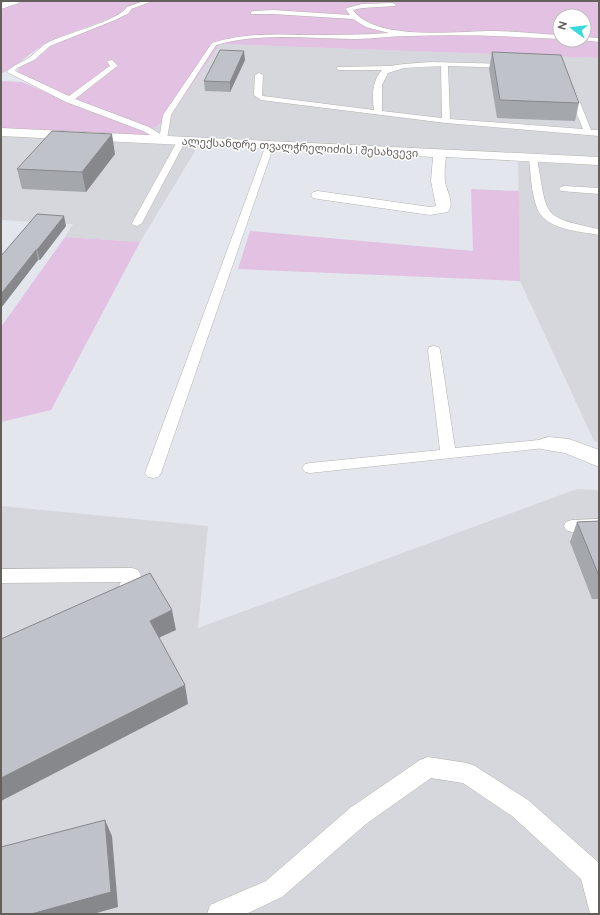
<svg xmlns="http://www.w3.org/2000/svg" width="600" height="915" font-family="Raleway,'Noto Sans Georgian',sans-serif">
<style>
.industrial{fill:#d5d7dc}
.green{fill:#e2c1e3}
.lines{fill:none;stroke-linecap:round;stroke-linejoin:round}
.service-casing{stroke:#b5b2ae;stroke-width:1}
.minor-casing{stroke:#b5b2ae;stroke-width:1}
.service{fill:#fff;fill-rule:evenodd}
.minor{fill:#fff;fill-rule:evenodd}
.wall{fill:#a4a7ac}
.shaded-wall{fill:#86888c}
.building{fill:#bfc2c8;stroke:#86888c}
.labels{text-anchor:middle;stroke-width:3;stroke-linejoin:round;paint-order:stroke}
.far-street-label{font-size:11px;fill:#635f5b;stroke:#fff}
</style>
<rect width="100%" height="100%" fill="#e3e6ed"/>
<path class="industrial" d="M 220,44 L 599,58 L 599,158 L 439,151 L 170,136 L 152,130 L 172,114 Z
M 1,136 L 200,143 L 140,242 L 65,237 L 73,224 L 1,220 Z
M 518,162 L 599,165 L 599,443 L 594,441 L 520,281 Z
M 577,489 L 599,490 L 599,914 L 1,914 L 1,506 L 208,526 L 198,628 Z"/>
<path class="green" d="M 20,1 L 147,1 L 128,7 L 118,15 C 94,25 67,33 44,45 C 29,53 17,67 1,74 L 1,8 Z
M 153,1 L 599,1 L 599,39 L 584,38 L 584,16 L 560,16 L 560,36 L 494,32 L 420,33 L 381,31 L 394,34 L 473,33 L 560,38 L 560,40 L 599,41 L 599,58 L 220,44 L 172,114 L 152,130 L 78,101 L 18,73 L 18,69 L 22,65 L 36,59 L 52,45 L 130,12 L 132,8 Z
M 1,81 L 22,82 L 85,109 L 143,130 L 151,136 L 1,129 Z
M 471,189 L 519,191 L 520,281 L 238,269 L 250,231 L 473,251 Z
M 65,237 L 140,242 L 51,410 L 1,422 L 1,327 Z"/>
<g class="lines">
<g class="service-casing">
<path id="service" d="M 144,1 L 153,1 L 131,9 L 129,13 L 115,20 L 50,46 L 34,60 L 17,68 L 15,71 L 69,96 L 107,68 L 110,66 L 107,61 L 112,60 L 118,66 L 116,67 L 75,99 L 149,127 L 160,134 L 163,115 L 212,43 C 245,33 272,34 306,35 C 334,35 361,35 389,33 L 366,27 L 353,19 L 273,14 L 251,14 L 251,12 L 253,11 L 273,10 L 350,15 L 346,9 L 347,8 L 362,4 L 393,3 L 396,5 L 395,6 L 362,8 L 353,10 C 376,42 457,31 493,31 C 515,31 538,34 560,35 L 560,39 C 509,36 459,34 408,36 C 390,36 373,39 356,39 C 310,39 261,32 216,45 L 171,115 L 167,139 L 163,142 L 143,131 L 66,102 L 7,72 C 14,64 22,63 30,57 C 36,53 40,47 47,43 C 63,34 119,21 127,7 Z
M 584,37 L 599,38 L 599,42 L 582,40 L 584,40 Z
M 431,62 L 510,64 L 514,66 L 510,68 L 448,66 L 450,119 L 583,129 L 567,90 L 571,88 L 575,90 L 591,130 L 599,130 L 599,136 L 446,123 L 261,100 L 254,95 L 255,75 L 259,73 L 263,75 L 262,95 L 263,96 L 374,110 C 372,96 372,81 382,70 L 339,70 L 337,69 L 337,67 L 390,66 L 404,64 ZM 441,66 L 442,118 L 382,111 L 382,85 L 388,73 L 404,68 Z
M 182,137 L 186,140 L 142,223 L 137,226 L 133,225 L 132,223 L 178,140 Z
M 270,142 L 274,145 L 161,473 L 158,477 L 153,478 L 148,477 L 145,473 L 266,145 Z
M 533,156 L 537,159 C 548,215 539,217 599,229 L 599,235 C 579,231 545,230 537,208 C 531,192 531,175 529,159 Z
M 564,186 L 599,188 L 599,194 L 561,191 L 559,189 L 561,187 Z
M 434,346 L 439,347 L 440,350 L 455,448 L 549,439 L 554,441 L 556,444 L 554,447 L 310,473 L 305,472 L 302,468 L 305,464 L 310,463 L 440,450 L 428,350 L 429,347 Z
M 599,519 L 599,531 L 572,532 L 566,530 L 564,526 L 566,522 L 572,520 Z
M 132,568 L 138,570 L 141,575 C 135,591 135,597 118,602 L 112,600 L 109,595 L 112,590 L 119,586 L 121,582 L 1,583 L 1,569 Z
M 428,757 L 467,763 L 475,766 L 528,800 L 599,863 L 599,914 L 590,913 L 581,879 L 512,816 L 463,783 L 431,778 L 366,824 L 282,897 L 246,914 L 207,914 L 210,905 L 266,881 L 350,808 L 420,760 Z"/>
</g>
<g class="minor-casing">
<path id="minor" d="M 8,1 L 20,1 L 19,3 L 1,9 L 1,3 Z
M 1,128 L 599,157 L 599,165 L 446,157 C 445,165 444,173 445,181 C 446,191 455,202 448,212 L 430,215 L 318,199 L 313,198 L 311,195 L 313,192 L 318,191 L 430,207 L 436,206 L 431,181 L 433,157 L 1,136 Z
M 549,437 L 569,439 L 599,450 L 599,467 L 565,453 L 541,449 L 538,444 L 541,439 Z"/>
</g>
<use href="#service" class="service"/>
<use href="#minor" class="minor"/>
</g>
<path class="wall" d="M 492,52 L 579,103 L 575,121 L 497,118 L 489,69 Z
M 245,60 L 230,92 L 205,91 L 204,81 Z
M 115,154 L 86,192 L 22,189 L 17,169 Z
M 66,226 L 40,260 L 38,260 L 1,308 L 1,256 Z
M 599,521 L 599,599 L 592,599 L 570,542 L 577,522 Z"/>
<path class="shaded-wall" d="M 244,51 L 245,60 L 230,92 L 230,82 Z
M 112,134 L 115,154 L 86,192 L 82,172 Z
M 64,216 L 66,226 L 40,260 L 37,250 Z
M 36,250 L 38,260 L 1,308 L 1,294 Z
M 172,610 L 176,630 L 154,640 L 150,621 Z
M 185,685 L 188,704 L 1,801 L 1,778 Z
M 105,820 L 112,836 L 118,907 L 93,914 L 31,914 Z"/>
<path class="building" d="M 220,50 L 244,51 L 230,82 L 204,81 Z
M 492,52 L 561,55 L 579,103 L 500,100 Z
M 52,131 L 112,134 L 82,172 L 17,169 Z
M 37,214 L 64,216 L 37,250 L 36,250 L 1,294 L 1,256 Z
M 599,521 L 599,576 L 577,522 Z
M 150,573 L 172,610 L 150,621 L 185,685 L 1,778 L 1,639 Z
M 105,820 L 111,892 L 31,914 L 1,914 L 1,847 Z"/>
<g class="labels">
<g class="far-street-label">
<text transform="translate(300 147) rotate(3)" y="4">ალექსანდრე თვალჭრელიძის I შესახვევი</text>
</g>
</g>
<rect width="600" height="915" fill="none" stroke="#635f5b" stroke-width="4"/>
<g transform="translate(572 28) rotate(285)"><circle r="19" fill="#ffffff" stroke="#c1bfbd"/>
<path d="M0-3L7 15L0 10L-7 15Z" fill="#37dbdf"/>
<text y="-6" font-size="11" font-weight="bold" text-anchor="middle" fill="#635f5b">N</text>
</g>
</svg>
